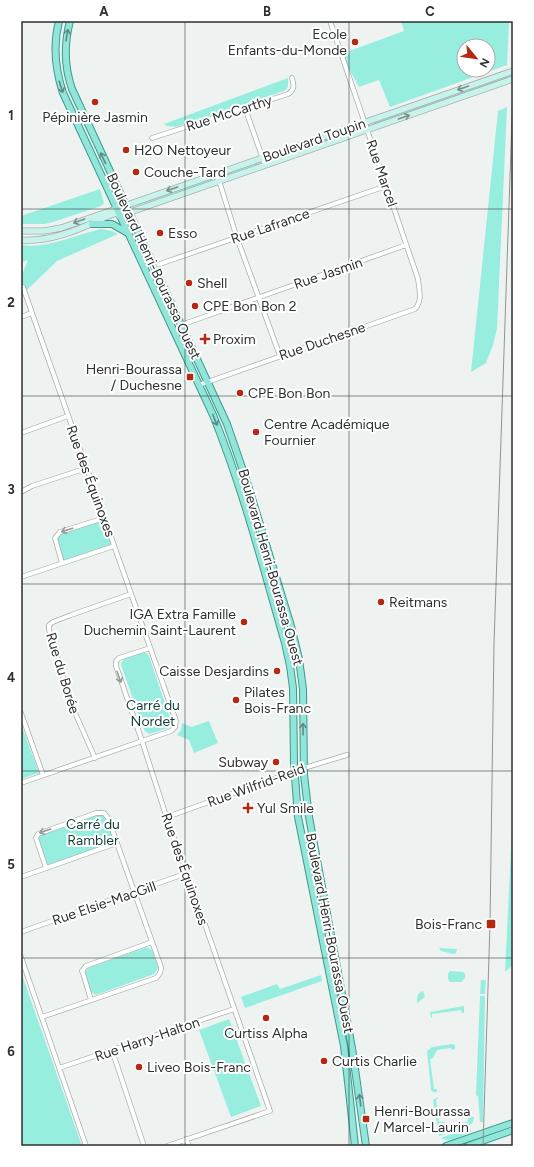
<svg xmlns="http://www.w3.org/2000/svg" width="534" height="1167" font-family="Figtree,sans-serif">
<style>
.green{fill:#97eedf;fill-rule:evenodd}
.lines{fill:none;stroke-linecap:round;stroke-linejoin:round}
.street-casing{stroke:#a8adac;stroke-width:5.5}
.secondary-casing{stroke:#a8adac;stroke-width:7}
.primary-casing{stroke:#3e9a8d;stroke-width:8}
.street{stroke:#fff;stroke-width:4}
.secondary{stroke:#c8f2ec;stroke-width:5.5}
.primary{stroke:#91e5d9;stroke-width:6}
.tram{stroke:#919493;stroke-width:1}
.oneway{stroke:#608a84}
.oneway2{stroke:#7b918e}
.oneway3{stroke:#969897}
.grid{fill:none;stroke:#2e302f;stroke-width:1;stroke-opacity:0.55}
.poi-dot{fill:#b52910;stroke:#fff;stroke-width:1.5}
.labels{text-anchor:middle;stroke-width:4;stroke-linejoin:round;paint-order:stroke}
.poi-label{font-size:14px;fill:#2e302f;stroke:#fff;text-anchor:start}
.street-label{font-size:14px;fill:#2e302f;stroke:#fff}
.park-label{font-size:14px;fill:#143e38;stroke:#fff}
.neatline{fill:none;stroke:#2e302f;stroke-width:1.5}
.grid-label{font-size:13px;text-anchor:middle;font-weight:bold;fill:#2e302f}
</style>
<rect width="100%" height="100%" fill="#eef3f2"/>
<path class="green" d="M 401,21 L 509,21 L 507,65 L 390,107 L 379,80 L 359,87 L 341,54 L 404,31 ZM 464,46 L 488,46 L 488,70 L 464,70 Z
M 511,73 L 511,78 L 374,125 L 373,121 Z
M 288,78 C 288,84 289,88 284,91 L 176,127 L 167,126 L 164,124 Z
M 507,107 L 497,329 L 493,345 L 486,363 L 471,372 L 498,111 Z
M 357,127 L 358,131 L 271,161 L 270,160 L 269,158 Z
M 256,163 L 258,165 L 225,177 L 223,175 Z
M 212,178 L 213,181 L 133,207 L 134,205 Z
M 100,189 L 104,203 L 101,206 L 53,222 L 45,224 L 21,224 L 21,216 Z
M 101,229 L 112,231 L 118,234 L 57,261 L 27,290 L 21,286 L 21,277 L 28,260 L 21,262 L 21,245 C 48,249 75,235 101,229 Z
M 104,518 L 114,546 L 62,563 L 55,538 L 60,532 Z
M 143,652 L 146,653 L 149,656 L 171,721 L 169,728 L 149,734 L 144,730 L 121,665 C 122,656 135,655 143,652 Z
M 209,721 L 218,743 L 194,753 L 189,740 L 177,735 L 181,730 L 182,723 L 191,727 Z
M 21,724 L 39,773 L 21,779 Z
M 513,803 L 513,965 L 505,972 L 513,809 Z
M 96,813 L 104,813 L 117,843 L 46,868 L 36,838 L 38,834 Z
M 147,947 L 152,950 L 158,968 L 154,974 L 96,995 L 91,992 L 85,973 L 88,968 Z
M 439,948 L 457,949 L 456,953 L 453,954 L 441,951 Z
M 450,971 L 463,972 L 465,974 L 465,978 L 461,982 L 450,982 C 447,979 447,974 450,971 Z
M 21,972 L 82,1146 L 21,1146 Z
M 321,975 L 322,981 L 245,1008 L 241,997 L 277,984 L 280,989 Z
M 481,980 L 486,980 L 485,994 L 480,994 Z
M 423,991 L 425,997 L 417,1003 C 417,997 417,993 423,991 Z
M 480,996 L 485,996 L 483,1122 L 480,1122 L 478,1096 L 476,1095 Z
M 464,1006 L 464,1013 L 462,1013 L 461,1010 L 432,1014 L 432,1017 L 431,1018 L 430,1012 Z
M 229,1019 L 261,1106 L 231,1117 L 199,1030 Z
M 452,1044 L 455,1045 L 455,1049 L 452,1050 L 451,1048 L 437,1050 L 433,1058 L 430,1059 L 434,1089 L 437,1089 L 437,1092 L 433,1092 L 431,1090 L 427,1051 L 432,1047 Z
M 438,1097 L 438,1099 L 436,1099 L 439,1122 L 444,1122 L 445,1125 L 467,1122 L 468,1119 L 470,1116 L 474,1117 L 473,1122 L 469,1126 L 439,1136 L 433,1100 Z
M 470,1127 L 471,1132 C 463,1135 449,1144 441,1138 Z"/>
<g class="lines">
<g class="street-casing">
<path id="street" d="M 245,108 L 265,165
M 152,138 L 288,94 C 295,90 294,85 292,78
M 217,174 L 237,238 L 280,356
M 154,266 L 386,186
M 21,287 L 23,287 L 32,313 L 176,721 L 175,727 L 171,731 L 21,783
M 21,317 L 32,313
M 181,325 L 406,245
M 199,385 L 415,309 C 423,300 419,290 418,279 L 330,21
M 21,433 L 68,416
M 21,492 L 32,486 L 87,468
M 62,563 L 55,538 L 60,532 L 104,518
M 21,577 L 114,546
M 150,648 L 119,658 L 116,661 L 116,666 L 142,741 L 169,825 L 187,873 L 270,1111 L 167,1146
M 21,713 L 43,775
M 95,758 L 72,706 L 49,630 L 49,625 L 53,622 L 71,615 L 131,594
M 167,817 L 304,768 L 347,755
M 21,877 L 117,843
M 21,932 L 187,873
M 21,957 L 86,1146
M 91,1000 L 83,973 L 82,971 L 86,966 L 152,942
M 42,1017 L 156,978 C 160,974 161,972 161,967 L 108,818 L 104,813 L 96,813 L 38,834 L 36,838 L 46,868
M 112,1050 L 144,1146
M 59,1068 L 234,1009
M 186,1139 L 189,1146"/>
</g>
<g class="secondary-casing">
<path id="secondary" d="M 119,216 L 513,79
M 21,231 L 44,231 L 61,228 L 513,71
M 21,240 C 48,242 77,231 101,219 C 108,216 115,214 121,210"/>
</g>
<g class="primary-casing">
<path id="primary" d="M 59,21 C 53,45 55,69 63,93 L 213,415 C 243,489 263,567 285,643 L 290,666 L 293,688 L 294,763 L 298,817 L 344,1046 L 355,1146
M 70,21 C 64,44 64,66 72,89 L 227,424 L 247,482 L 291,626 L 299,659 L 303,689 L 304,775 L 309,817 L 352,1048 L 366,1146
M 92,224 L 112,224 L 126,232
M 446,1146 L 513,1123
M 468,1146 L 513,1130"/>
</g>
<use href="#street" class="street"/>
<use href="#secondary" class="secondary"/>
<use href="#primary" class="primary"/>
<path class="tram" d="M 483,1146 L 490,924 L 494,643 L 513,89"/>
</g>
<defs><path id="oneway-shaft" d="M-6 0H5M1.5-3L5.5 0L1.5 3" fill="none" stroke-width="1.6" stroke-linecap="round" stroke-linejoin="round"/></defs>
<g class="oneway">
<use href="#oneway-shaft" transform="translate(67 35) rotate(-80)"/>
<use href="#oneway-shaft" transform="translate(61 87) rotate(73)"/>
<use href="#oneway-shaft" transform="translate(103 158) rotate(-115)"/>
<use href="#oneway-shaft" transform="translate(215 420) rotate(68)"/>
<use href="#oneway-shaft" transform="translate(303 729) rotate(-90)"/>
<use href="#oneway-shaft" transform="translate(360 1100) rotate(-98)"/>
</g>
<g class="oneway2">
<use href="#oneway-shaft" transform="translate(463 88) rotate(161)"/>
<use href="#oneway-shaft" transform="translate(404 117) rotate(-19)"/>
<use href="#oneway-shaft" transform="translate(172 189) rotate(161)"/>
<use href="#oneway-shaft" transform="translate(79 221) rotate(160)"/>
</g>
<g class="oneway3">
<use href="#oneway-shaft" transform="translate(67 530) rotate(162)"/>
<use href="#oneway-shaft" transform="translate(119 677) rotate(71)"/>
<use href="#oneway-shaft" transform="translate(45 831) rotate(161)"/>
</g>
<path class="grid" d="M 185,21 L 185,1146M 349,21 L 349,1146M 21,209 L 513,209M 21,396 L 513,396M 21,584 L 513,584M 21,771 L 513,771M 21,958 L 513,958"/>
<g class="poi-dot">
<circle cx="355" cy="42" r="4"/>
<circle cx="95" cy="102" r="4"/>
<circle cx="126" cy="150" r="4"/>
<circle cx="136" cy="172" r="4"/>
<circle cx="160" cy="233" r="4"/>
<circle cx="189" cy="283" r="4"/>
<circle cx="195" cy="306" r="4"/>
<path d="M203 333h4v4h4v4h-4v4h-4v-4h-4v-4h4z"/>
<rect x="186" y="373" width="8" height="8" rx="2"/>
<circle cx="240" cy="393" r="4"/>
<circle cx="256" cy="432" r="4"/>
<circle cx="381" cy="602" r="4"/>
<circle cx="244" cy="622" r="4"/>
<circle cx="277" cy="671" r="4"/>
<circle cx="236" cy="700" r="4"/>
<circle cx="276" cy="762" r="4"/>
<path d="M246 802h4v4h4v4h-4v4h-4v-4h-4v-4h4z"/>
<rect x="486" y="919" width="10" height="10" rx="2"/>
<circle cx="266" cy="1018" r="4"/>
<circle cx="324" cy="1061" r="4"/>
<circle cx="139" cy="1067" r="4"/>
<rect x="362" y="1115" width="8" height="8" rx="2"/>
</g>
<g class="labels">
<g class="poi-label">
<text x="347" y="39" text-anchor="end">Ecole<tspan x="347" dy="16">Enfants-du-Monde</tspan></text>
<text x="95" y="122" text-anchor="middle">Pépinière Jasmin</text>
<text x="134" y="155">H2O Nettoyeur</text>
<text x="144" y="177">Couche-Tard</text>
<text x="168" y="238">Esso</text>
<text x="197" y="288">Shell</text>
<text x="203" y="311">CPE Bon Bon 2</text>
<text x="213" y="344">Proxim</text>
<text x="182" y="374" text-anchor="end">Henri-Bourassa<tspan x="182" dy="16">/ Duchesne</tspan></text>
<text x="248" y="398">CPE Bon Bon</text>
<text x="264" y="429">Centre Académique<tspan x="264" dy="16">Fournier</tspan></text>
<text x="389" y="607">Reitmans</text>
<text x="236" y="619" text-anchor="end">IGA Extra Famille<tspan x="236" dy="16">Duchemin Saint-Laurent</tspan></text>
<text x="269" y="676" text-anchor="end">Caisse Desjardins</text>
<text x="244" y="697">Pilates<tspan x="244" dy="16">Bois-Franc</tspan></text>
<text x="268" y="767" text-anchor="end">Subway</text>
<text x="257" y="813">Yul Smile</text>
<text x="482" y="929" text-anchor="end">Bois-Franc</text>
<text x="266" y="1038" text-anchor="middle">Curtiss Alpha</text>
<text x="332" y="1066">Curtis Charlie</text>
<text x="147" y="1072">Liveo Bois-Franc</text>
<text x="374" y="1116">Henri-Bourassa<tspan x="374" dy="16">/ Marcel-Laurin</tspan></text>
</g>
<g class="street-label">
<text transform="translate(229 113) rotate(-18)" y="5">Rue McCarthy</text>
<text transform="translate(314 140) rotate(-19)" y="5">Boulevard Toupin</text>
<text transform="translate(382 173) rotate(71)" y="5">Rue Marcel</text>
<text transform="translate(270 226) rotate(-19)" y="5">Rue Lafrance</text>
<text transform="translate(154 266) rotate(65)" y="5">Boulevard Henri-Bourassa Ouest</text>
<text transform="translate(328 273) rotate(-19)" y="5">Rue Jasmin</text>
<text transform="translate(322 341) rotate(-19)" y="5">Rue Duchesne</text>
<text transform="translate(91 481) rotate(70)" y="5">Rue des Équinoxes</text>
<text transform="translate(271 567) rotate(74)" y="5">Boulevard Henri-Bourassa Ouest</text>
<text transform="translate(63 673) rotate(73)" y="5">Rue du Borée</text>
<text transform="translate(256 785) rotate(-20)" y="5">Rue Wilfrid-Reid</text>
<text transform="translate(185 869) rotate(71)" y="5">Rue des Équinoxes</text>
<text transform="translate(104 903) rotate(-19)" y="5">Rue Elsie-MacGill</text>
<text transform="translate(330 933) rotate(79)" y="5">Boulevard Henri-Bourassa Ouest</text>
<text transform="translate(147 1039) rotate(-19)" y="5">Rue Harry-Halton</text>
</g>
<g class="park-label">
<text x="153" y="710">Carré du<tspan x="153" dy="16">Nordet</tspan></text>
<text x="93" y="829">Carré du<tspan x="93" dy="16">Rambler</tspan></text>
</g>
</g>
<rect width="534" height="1167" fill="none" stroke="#ffffff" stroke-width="44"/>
<g transform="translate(476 58) rotate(119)"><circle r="19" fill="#ffffff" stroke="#abacac"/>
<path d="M0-3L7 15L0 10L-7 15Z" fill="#b52910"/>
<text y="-6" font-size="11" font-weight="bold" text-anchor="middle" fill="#2e302f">N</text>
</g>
<rect x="22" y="22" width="490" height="1123" class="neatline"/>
<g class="grid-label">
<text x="104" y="16">A</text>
<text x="267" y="16">B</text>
<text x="430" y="16">C</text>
<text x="11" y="120">1</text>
<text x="11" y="307">2</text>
<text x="11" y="494">3</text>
<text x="11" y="682">4</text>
<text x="11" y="869">5</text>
<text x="11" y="1056">6</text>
</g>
</svg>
